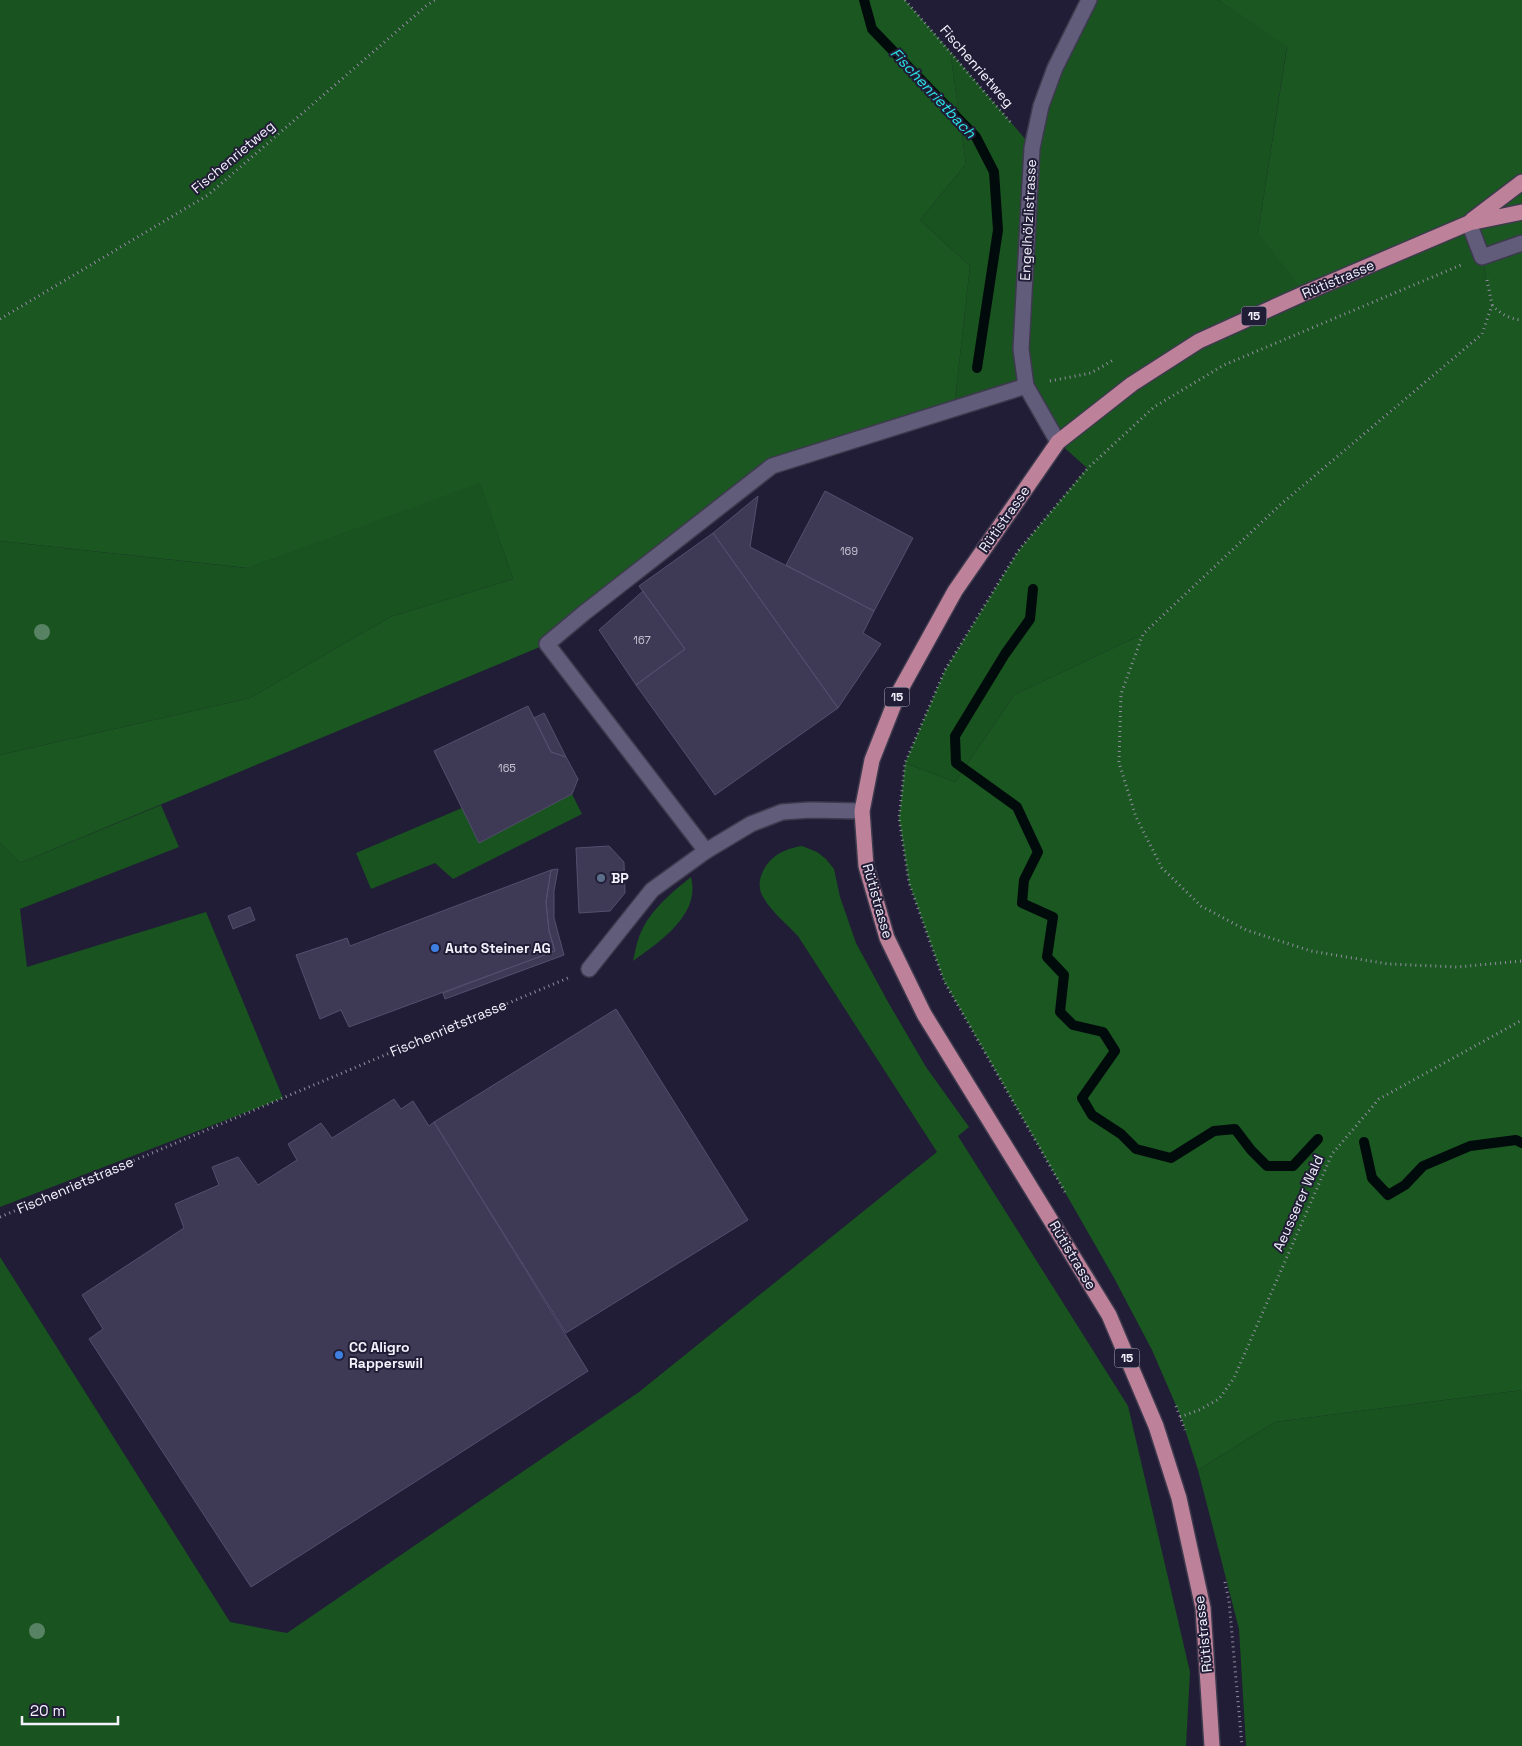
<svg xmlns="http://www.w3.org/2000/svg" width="1522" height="1746" font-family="'Space Grotesk',sans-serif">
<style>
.green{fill:#19531f}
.forest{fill:#1a5721}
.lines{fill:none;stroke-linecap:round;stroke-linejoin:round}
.stream{stroke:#010b0b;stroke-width:10}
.building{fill:#3e3a56;stroke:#534f6d}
.lane-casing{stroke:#3e3a4e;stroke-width:18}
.street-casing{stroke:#3e3a4e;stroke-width:18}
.primary-casing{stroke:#3e3a4e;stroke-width:18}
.path{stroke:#928fa1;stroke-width:3;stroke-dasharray:1 4;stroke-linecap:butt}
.lane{stroke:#605c7a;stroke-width:15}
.street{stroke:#605c7a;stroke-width:15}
.primary{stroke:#bd8299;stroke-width:15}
.tree{fill:#578263}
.service-dot{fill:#5c6f8a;stroke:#211d36;stroke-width:2}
.shop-dot{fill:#3f7fe0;stroke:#211d36;stroke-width:2}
.labels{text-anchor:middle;stroke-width:4;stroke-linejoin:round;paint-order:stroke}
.number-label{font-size:11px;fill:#c5c3d2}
.shield{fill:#211d36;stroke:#b3b1c1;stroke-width:1}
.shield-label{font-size:12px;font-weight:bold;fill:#f2f1fc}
.street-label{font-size:14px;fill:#f2f1fc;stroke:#211d36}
.poi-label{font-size:14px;font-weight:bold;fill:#f2f1fc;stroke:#211d36;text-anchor:start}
.water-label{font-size:15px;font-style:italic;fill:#2ae2e4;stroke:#211d36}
</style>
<rect width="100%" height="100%" fill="#211d36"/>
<path class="green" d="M 0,0 L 435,0 L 426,6 L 208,195 L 0,319 Z
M 1089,0 L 1218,0 L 1287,46 L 1258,233 L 1469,223 L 1482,257 L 1492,305 L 1482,334 L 1280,505 L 1143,634 L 1014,695 L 955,782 L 905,763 L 945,670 L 1018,551 L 1087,468 L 1058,442 L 1026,386 L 954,409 L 970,266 L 920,220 L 966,164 L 950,51 L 1032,147 Z
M 480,482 L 513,579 L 390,617 L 250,698 L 0,755 L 0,541 L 247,568 Z
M 572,794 L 582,814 L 453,879 L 435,863 L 371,889 L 356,853 L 462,808 L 479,843 Z
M 161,805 L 179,847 L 20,909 L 27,967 L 206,912 L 283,1098 L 0,1207 L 0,843 L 20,863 Z
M 802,846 L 817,852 L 826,859 L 834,869 L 840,897 L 856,943 L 888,1002 L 926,1067 L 969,1127 L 958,1136 L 1128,1406 L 1190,1672 L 1186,1746 L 0,1746 L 0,1257 L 230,1622 L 287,1633 L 639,1392 L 937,1152 L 798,936 C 786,923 770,911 762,895 C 759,889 759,882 761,876 C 768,857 783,849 802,846 Z
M 691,877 C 701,915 659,942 633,961 C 635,953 636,945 639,937 C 648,912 671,893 691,877 Z
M 1522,1390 L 1522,1746 L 1246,1746 L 1239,1629 L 1198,1470 L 1275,1422 Z"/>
<path class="forest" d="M 435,0 L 905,0 L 950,51 L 966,164 L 920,220 L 970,266 L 954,409 L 772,466 L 547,644 L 20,863 L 0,843 L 0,755 L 250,698 L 390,617 L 513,579 L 480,483 L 248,568 L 0,541 L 0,319 L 208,195 L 426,6 Z
M 1218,0 L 1522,0 L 1522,1390 L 1275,1422 L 1198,1470 L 1181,1417 L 1152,1350 L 1113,1276 L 944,981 L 909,883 L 899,818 L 905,763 L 955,782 L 1014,695 L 1143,634 L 1280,505 L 1482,334 L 1492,305 L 1482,257 L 1468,223 L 1305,293 L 1258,233 L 1287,47 Z"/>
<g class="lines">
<path class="stream" d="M 864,0 L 872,29 L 976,137 L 994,172 L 998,230 L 977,368
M 1033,589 L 1030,619 L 1005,654 L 955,736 L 956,763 L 1017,807 L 1038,852 L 1024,880 L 1022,903 L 1053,917 L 1047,957 L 1064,975 L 1060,1012 L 1073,1025 L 1103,1032 L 1115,1051 L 1082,1098 L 1092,1115 L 1121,1134 L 1136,1149 L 1171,1158 L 1214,1131 L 1235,1129 L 1251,1150 L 1267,1166 L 1293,1166 L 1318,1139
M 1364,1142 L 1372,1178 L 1388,1195 L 1405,1185 L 1423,1166 L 1470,1146 L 1516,1140 L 1522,1143"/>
</g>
<path class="building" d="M 825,491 L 913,538 L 874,611 L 786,565 Z
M 758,496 L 750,547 L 874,611 L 863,633 L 881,644 L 838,708 L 713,533 Z
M 713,533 L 838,708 L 715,795 L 636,685 L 685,649 L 639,586 Z
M 643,591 L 685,649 L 636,685 L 599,630 Z
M 528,706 L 551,752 L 566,757 L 578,779 L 572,794 L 479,843 L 434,751 Z
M 544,713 L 566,757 L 551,752 L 534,718 Z
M 609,846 L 624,862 L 625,893 L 610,911 L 579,913 L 576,848 Z
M 558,869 L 554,891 L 554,918 L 564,955 L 445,999 L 443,993 L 555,951 L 549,931 L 546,902 L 551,870 Z
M 551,870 L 546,902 L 549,931 L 555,951 L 349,1027 L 341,1010 L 320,1019 L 296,955 L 347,938 L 350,946 Z
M 250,907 L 255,920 L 233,929 L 228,916 Z
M 616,1009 L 748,1220 L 566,1333 L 434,1122 Z
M 394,1099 L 401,1109 L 413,1101 L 429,1126 L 434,1122 L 588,1371 L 251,1587 L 89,1339 L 103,1329 L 82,1295 L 184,1228 L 175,1204 L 219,1185 L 212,1167 L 238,1157 L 258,1185 L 297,1160 L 288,1144 L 321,1123 L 332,1138 Z"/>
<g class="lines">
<g class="lane-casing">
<path id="lane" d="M 1469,223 L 1482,257 L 1522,243
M 706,851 L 547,644 L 584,613 L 772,466 L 1026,386"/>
</g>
<g class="street-casing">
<path id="street" d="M 1058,442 L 1026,386 L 1021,349 L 1032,148 L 1041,106 L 1055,68 L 1089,0
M 589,969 L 652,890 L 706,851 L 751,824 L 782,812 L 810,810 L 862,811"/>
</g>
<g class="primary-casing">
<path id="primary" d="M 1472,220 L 1522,182
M 1212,1746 L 1203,1608 L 1179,1498 L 1156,1426 L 1109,1315 L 924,1014 L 887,938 L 866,866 L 862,811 L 872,760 L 898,694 L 955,591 L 1058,442 L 1132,384 L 1199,341 L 1305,293 L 1469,223 L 1522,212"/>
</g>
<path class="path" d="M 905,0 L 1012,124
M 1487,280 L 1492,305 L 1482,334 L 1280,505 L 1143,634 L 1121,694 L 1119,763 L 1136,817 L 1162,868 L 1201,906 L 1246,930 L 1311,951 L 1388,964 L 1457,967 L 1522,961
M 1492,305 C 1501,314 1509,319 1522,320
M 0,319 L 208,195 L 426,6 L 435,0
M 1050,381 L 1091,373 L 1115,359
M 1065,1192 L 944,981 L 909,883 L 899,818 L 905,763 L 945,670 L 1018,551 L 1088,468 L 1154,407 L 1224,365 L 1461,265
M 0,1217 L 568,978
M 1176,1406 L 1185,1430
M 1180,1417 L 1199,1410 L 1219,1399 L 1234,1378 L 1332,1154 L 1379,1099 L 1522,1020
M 1225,1582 L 1229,1601 L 1242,1746"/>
<use href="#lane" class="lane"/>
<use href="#street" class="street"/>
<use href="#primary" class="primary"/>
</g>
<g class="tree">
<circle cx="42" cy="632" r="8"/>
<circle cx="37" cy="1631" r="8"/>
</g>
<circle class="service-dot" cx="601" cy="878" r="5"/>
<g class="shop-dot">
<circle cx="435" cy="948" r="5"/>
<circle cx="339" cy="1355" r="5"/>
</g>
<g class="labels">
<g class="number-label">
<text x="849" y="555">169</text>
<text x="642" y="644">167</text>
<text x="507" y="772">165</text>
</g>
<g class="shield">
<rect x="1241.5" y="306.5" width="25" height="19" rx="4"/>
<rect x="884.5" y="687.5" width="25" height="19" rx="4"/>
<rect x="1114.5" y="1348.5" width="25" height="19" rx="4"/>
</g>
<g class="shield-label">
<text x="1254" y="320">15</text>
<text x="897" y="701">15</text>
<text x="1127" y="1362">15</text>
</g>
<g class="street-label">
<text transform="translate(977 66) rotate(49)" y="5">Fischenrietweg</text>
<text transform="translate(233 157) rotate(-40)" y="5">Fischenrietweg</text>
<text transform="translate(1028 220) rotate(-87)" y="5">Engelhölzlistrasse</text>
<text transform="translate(1338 279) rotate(-23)" y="5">Rütistrasse</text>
<text transform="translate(1004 519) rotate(-55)" y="5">Rütistrasse</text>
<text transform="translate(878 901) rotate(74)" y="5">Rütistrasse</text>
<text transform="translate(448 1028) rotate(-23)" y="5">Fischenrietstrasse</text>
<text transform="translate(75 1185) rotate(-23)" y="5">Fischenrietstrasse</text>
<text transform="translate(1298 1203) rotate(-66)" y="5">Aeusserer Wald</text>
<text transform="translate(1073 1255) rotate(59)" y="5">Rütistrasse</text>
<text transform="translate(1203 1634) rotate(-96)" y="5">Rütistrasse</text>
</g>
<g class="poi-label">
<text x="611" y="883">BP</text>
<text x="445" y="953">Auto Steiner AG</text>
<text x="349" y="1352">CC Aligro<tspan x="349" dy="16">Rapperswil</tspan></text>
</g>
<g class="water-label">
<text transform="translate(933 93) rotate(47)" y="5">Fischenrietbach</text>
</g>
</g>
<path d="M22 1716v8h96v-8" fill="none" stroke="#f2f1fc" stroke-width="2.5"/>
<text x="30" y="1716" font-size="15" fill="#f2f1fc" stroke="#211d36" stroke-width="4" paint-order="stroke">20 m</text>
</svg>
